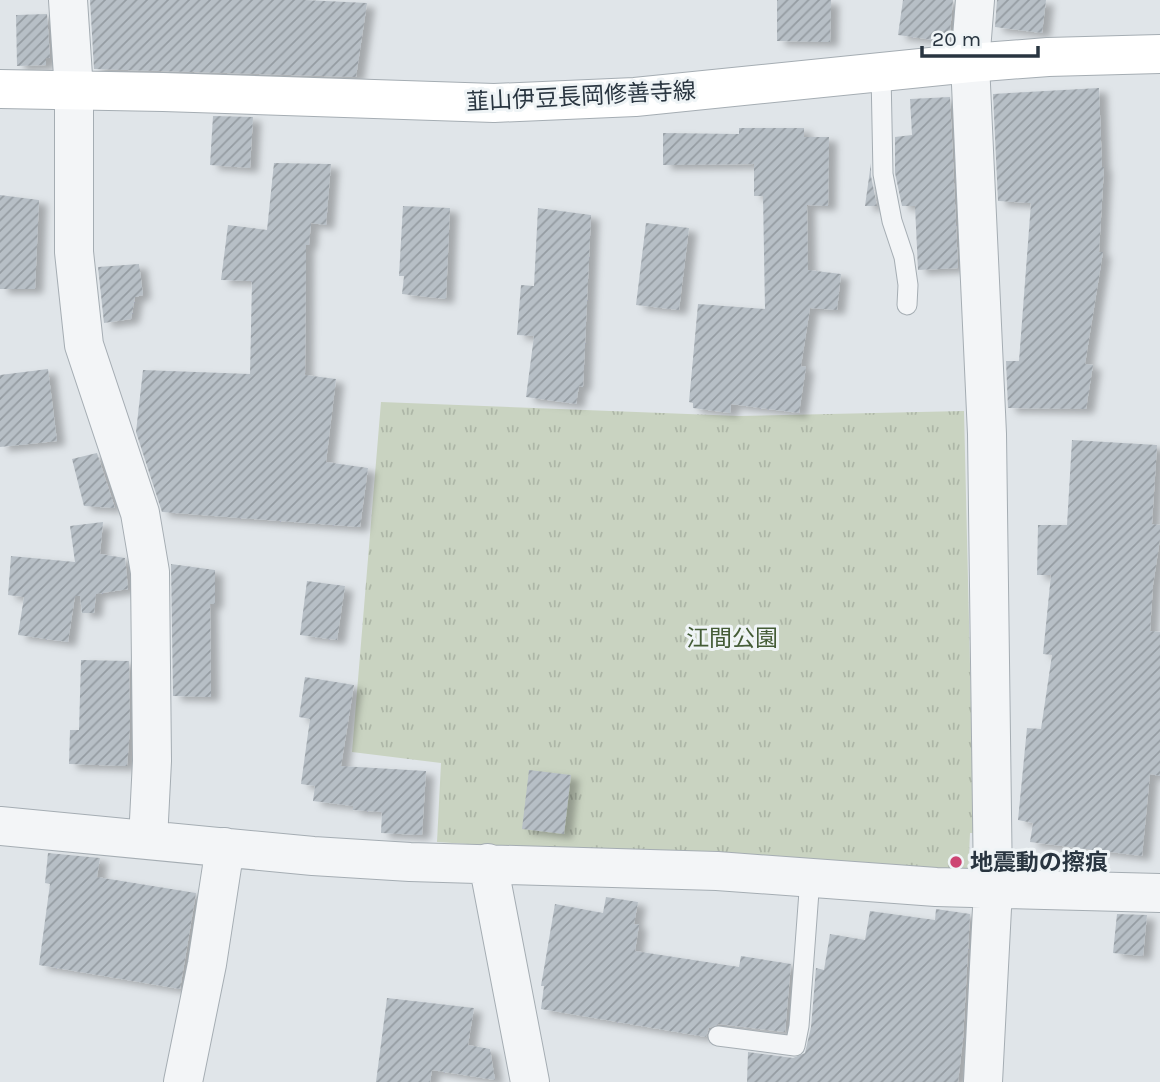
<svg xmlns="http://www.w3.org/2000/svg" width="1160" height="1082" font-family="Karla,'Noto Sans JP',sans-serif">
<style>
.park{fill:url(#park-tufts)}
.building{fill:url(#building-hatch);filter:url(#shadow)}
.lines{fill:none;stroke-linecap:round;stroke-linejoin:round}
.lane-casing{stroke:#a5adb3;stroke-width:21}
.street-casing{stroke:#a5adb3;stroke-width:40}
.secondary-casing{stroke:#a5adb3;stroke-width:40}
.lane{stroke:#f3f5f7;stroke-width:19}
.street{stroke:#f3f5f7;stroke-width:38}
.secondary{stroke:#fff;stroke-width:38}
.poi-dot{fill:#cd4573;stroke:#eff4f6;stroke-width:2.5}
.labels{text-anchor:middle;stroke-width:6;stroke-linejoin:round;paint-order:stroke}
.street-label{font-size:23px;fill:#293540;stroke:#eff4f6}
.park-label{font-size:23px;fill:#445c36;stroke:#eff4f6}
.poi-label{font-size:23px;font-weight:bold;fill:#293540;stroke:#eff4f6;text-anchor:start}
</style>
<defs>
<pattern id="park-tufts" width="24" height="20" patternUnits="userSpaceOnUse" patternTransform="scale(1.75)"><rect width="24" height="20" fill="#c9d3c1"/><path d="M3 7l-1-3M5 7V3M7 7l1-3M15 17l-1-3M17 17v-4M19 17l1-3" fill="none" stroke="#adb6a7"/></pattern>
<pattern id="building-hatch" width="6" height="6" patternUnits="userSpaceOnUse" patternTransform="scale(1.75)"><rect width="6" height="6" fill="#b7bfc6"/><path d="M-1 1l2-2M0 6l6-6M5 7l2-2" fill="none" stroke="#959ca2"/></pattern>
<filter id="shadow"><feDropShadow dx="8" dy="4.5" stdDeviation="3.5" flood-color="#0004"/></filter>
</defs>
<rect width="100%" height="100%" fill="#e0e5e9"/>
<path class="park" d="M 381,402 L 739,416 L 964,411 L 974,833 L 970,833 L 968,876 L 437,842 L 441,763 L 352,752 Z"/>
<path class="building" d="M 90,0 L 305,0 L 367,3 L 356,77 L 94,69 Z
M 777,0 L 831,0 L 830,42 L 777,41 Z
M 903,0 L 953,0 L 949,42 L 898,35 Z
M 997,0 L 1046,0 L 1042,33 L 995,27 Z
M 47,14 L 50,58 L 46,58 L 46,65 L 17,66 L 16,15 Z
M 1099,88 L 1102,167 L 1104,167 L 1099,252 L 1103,252 L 1085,364 L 1093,365 L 1086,409 L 1008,408 L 1006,361 L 1019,361 L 1031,203 L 998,201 L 993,94 Z
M 950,97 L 958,268 L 918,270 L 915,206 L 902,206 L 895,173 L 895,137 L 912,135 L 910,99 Z
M 213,116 L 253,117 L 250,168 L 210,165 Z
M 739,128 L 804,128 L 804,137 L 829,137 L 828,206 L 807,205 L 808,270 L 841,274 L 837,310 L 810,308 L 801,366 L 806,367 L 799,413 L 731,404 L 730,413 L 693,408 L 693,403 L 689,402 L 698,304 L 765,309 L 763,196 L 754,196 L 754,164 L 663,165 L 663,133 L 739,134 Z
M 274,163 L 331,164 L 326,225 L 311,223 L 309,245 L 306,245 L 305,375 L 336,379 L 326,462 L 368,468 L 360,527 L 162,512 L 136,432 L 143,370 L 250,374 L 252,281 L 221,280 L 228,225 L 267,230 Z
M 871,163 L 871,176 L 877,206 L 865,206 Z
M 0,195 L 39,200 L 35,289 L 0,289 Z
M 403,206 L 450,208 L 446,299 L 402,294 L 404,276 L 399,276 Z
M 538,208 L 591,215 L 583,387 L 579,386 L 576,404 L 526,397 L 534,336 L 517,335 L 521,285 L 534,286 Z
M 646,223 L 689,228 L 679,310 L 636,305 Z
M 139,264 L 143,295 L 135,297 L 131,319 L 104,323 L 98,267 Z
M 48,369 L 57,441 L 0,447 L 0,375 Z
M 1072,440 L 1157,445 L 1152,524 L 1160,525 L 1160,539 L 1153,585 L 1150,631 L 1160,632 L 1160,776 L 1150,774 L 1142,856 L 1030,842 L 1033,823 L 1018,820 L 1027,728 L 1041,729 L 1052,655 L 1043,654 L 1051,575 L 1037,575 L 1038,525 L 1067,525 Z
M 97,453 L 115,508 L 84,506 L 72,459 Z
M 103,522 L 100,554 L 125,558 L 128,589 L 96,594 L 94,613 L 82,613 L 80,596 L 75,596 L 68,642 L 18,635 L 24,597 L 8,595 L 11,556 L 75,562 L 70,526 Z
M 171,564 L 215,570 L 215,604 L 210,604 L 211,697 L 173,696 Z
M 307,581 L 345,586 L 337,640 L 300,635 Z
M 81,660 L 129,661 L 130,727 L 127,766 L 69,764 L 70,730 L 79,730 Z
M 305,677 L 354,685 L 341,766 L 426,771 L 422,835 L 381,833 L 382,812 L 353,810 L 353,806 L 313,801 L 315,786 L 301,784 L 310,719 L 299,717 Z
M 529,770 L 571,775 L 564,834 L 522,829 Z
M 48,853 L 100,858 L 97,877 L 196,893 L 180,989 L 39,965 L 50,884 L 45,883 Z
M 606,897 L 638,902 L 634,924 L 639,925 L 635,951 L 739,967 L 741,956 L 791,964 L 785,1032 L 719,1024 L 709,1028 L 706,1037 L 541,1009 L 544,986 L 541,986 L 555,904 L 603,913 Z
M 936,909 L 970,914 L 963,1039 L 958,1082 L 747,1082 L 748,1052 L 793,1058 L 805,1053 L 811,1027 L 816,968 L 824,970 L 830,934 L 865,940 L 870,911 L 935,920 Z
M 1117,914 L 1147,915 L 1143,956 L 1113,953 Z
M 387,998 L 474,1008 L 468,1045 L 490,1049 L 495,1080 L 432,1070 L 430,1082 L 376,1082 Z"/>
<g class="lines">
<g class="lane-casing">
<path id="lane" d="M 881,73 L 883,174 L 892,221 L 904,257 L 908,285 L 907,305
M 718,1036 L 795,1046 L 799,1026 L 810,878"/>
</g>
<g class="street-casing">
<path id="street" d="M 68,0 L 74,91 L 74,252 L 84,345 L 140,513 L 150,572 L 152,761 L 148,840
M 975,0 L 970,63 L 987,434 L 993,889 L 983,1082
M 0,826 L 313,856 L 410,862 L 717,871 L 936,887 L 1160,893
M 488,863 L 530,1082
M 183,1082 L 207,964 L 225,847"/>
</g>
<g class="secondary-casing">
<path id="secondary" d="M 0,89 L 163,92 L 494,103 L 635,97 L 970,63 L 1048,57 L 1160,54"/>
</g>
<use href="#lane" class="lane"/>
<use href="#street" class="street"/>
<use href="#secondary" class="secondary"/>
</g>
<circle class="poi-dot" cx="956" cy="862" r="7"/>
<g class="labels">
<g class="street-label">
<text transform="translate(581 96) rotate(-3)" y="8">韮山伊豆長岡修善寺線</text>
</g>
<g class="park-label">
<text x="732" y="646">江間公園</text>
</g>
<g class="poi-label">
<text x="970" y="870">地震動の擦痕</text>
</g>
</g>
<path d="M922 46v10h116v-10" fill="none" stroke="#293540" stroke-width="3.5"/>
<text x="932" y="46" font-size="21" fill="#293540" stroke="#eff4f6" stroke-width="5" paint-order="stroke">20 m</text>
</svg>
